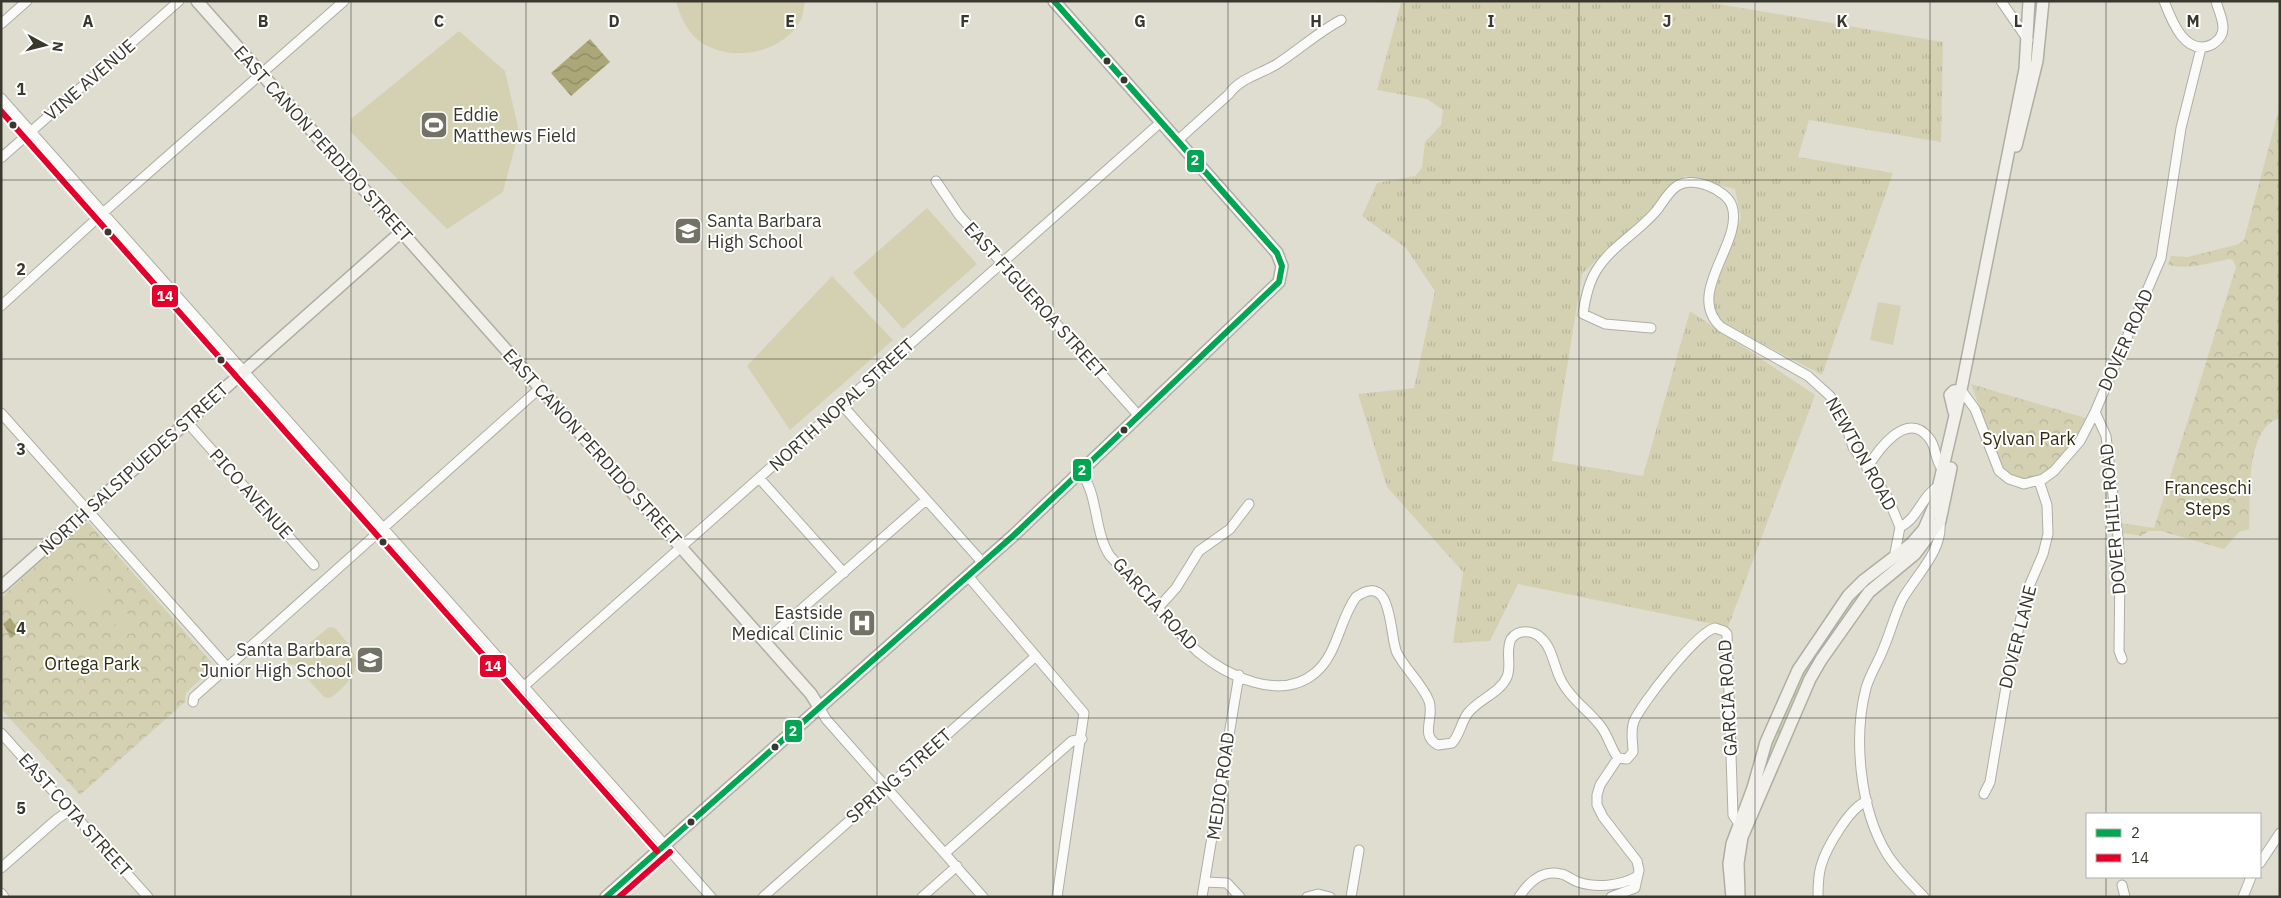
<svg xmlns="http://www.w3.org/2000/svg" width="2281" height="898" font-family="'IBM Plex Sans',sans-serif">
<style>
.grass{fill:url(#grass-tufts)}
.park{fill:url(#park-crowns)}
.pitch{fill:#d4d1b2}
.water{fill:url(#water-waves)}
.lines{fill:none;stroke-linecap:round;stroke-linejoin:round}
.street-casing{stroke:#afaea5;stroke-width:11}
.secondary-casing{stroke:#afaea5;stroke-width:14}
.street{stroke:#fafaf8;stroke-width:9}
.secondary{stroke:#f1f0ea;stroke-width:11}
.bus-1-casing{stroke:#fff;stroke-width:10}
.bus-2-casing{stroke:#fff;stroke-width:10}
.bus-1{stroke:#00a651;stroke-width:6}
.bus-2{stroke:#e4002b;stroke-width:6}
.grid{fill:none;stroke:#39382f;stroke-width:1;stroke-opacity:0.55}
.bus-dot{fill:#39382f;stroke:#fff;stroke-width:2}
.labels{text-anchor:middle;stroke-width:4;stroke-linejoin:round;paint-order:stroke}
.street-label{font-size:18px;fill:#39382f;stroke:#fff}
.poi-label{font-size:18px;fill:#39382f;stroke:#fff;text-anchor:start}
.park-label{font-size:18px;fill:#302d10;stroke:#fff}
.grid-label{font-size:16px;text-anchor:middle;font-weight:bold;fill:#39382f;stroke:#fff;stroke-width:4;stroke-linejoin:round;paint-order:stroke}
.line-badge{stroke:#fff;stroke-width:2}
.badge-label{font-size:14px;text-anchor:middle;font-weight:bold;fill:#fff}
</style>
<defs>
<pattern id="grass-tufts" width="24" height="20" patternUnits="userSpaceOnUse" patternTransform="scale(1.25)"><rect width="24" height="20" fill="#d4d1b2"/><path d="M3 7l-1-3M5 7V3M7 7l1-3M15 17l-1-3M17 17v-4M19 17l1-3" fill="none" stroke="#b7b499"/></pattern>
<pattern id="park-crowns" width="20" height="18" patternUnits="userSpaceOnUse" patternTransform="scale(1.25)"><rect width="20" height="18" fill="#d4d1b2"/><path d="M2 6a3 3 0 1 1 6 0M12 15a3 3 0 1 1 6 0" fill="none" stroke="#b7b499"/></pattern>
<pattern id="water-waves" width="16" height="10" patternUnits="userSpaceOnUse" patternTransform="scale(1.25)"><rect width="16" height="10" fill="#aca778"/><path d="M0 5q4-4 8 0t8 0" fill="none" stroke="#8d8963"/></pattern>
</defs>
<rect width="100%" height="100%" fill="#deddd0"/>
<path class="grass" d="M 1354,1 L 1701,1 L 1943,42 L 1941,142 L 1809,120 L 1798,157 L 1893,173 L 1822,375 L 1725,324 L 1714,310 L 1713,291 L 1741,218 L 1735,189 L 1685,176 L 1582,274 L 1552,461 L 1643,476 L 1690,311 L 1815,395 L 1728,627 L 1518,584 L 1490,641 L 1453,643 L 1463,572 L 1387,487 L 1358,394 L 1414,388 L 1435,291 L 1406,248 L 1362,216 L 1377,183 L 1415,176 L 1422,168 L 1425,142 L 1441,125 L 1443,110 L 1427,99 L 1377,90 L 1401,3 Z
M 1920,543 L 1882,575 L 1780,732 L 1757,790 L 1763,758 L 1798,676 L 1855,593 Z"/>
<path class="park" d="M 2280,105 L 2280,418 C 2244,428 2251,501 2249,529 L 2239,532 L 2224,549 L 2161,531 L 2149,531 L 2141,536 L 2123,533 L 2121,523 L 2154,528 L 2236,267 L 2233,260 L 2229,259 C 2208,263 2190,270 2168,265 L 2171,256 L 2188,257 L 2239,244 L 2244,240 Z
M 1971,384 L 2086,418 L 2071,446 L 2047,471 L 2027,480 L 2011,478 L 2001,467 Z
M 84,522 L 89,523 L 211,662 L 211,669 L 186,693 L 185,702 L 80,795 L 1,709 L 1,598 Z"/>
<path class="pitch" d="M 676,1 L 805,1 C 804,7 803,15 801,20 C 782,53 734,63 702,43 C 688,34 680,17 676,1 Z
M 459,31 L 505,71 L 519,131 L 503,192 L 447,229 L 350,131 L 351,119 Z
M 927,208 L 977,264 L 903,329 L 853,273 Z
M 832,276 L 893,340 L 790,430 L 747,366 Z
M 1878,302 L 1901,306 L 1893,345 L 1870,340 Z
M 75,583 L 108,585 L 107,606 L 74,604 Z
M 116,613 L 133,614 L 131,634 L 115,633 Z
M 329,627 L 335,628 C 355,651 368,665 340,690 C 334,695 331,700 324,697 L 295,665 L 289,664 L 287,658 L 289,655 L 294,656 Z"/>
<path class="water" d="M 590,39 L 610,62 L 571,96 L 551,73 Z
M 10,618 L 20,631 L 11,638 L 3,624 Z"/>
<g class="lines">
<g class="street-casing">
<path id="street" d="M 2001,1 L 2028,40
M 2164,1 C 2172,22 2186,58 2213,44 C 2219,40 2223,35 2223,28 C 2223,18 2218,10 2216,1
M 1,24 L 27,1
M 1,98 L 711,897
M 1177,141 L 1229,94 C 1240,78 1261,74 1277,64 C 1299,50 1318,32 1341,20
M 1,158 L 179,1
M 936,181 L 959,215 L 1139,416
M 1,306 L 104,212 L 344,1
M 1651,328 L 1605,324 L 1583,314 C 1585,300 1588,284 1596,271 C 1611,246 1639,232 1657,210 C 1663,202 1669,191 1677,186 C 1693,176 1726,189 1732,206 C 1744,243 1684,293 1721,327 L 1808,376 L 1830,396 L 1843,416 L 1853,447 L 1888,498 L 1900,527
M 1961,390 L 1975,409 L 1999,471 L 2009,479 L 2024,484 L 2043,479 L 2054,471 L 2080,441 L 2095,412 L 2161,258 L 2181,128 L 2201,48
M 842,405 L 982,562
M 2095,412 L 2106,436 L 2118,537 L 2120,566 L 2119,651 L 2122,659
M 1,413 L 227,667
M 187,422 L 314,565
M 1867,468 C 1878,450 1907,409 1929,438 C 1937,447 1934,460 1943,470
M 1079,471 C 1099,491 1093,531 1110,556 C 1129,576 1148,597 1166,617 C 1176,628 1186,641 1197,651 C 1227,676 1280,702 1315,673 C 1338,654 1339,620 1356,597 C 1394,570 1389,637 1397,653 C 1406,670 1422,684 1429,701 C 1435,718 1419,735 1438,745 L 1452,743 C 1460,735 1461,722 1468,713 C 1479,699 1500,693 1507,677 C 1512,665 1505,651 1511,639 C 1518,629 1533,630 1541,638 C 1553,648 1554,669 1562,682 C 1572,701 1590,711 1602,728 C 1609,738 1611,749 1618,758 L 1627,759 L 1633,752 C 1633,741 1630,732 1634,721 C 1642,703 1697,632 1715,628 L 1724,631 L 1727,634 L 1733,815 L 1739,824
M 760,479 L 844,573
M 1894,558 L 1900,527 C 1918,519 1922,495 1939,486
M 968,576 L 1084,713 L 1057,897
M 1158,608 L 1176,588 L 1199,551 L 1230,529 L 1249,504
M 764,642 L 926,500
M 523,687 L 1161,122
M 193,702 L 194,697 L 540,388
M 819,707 L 826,719 L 983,897
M 1,733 L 148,897
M 1984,794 L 1990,782 L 2008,675 L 2027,591 L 2043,554 L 2048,534 L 2047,505 L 2039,481
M 945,853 L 1072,741 L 1082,739
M 2260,863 L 2280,833
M 1,868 L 57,819 L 70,810
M 1206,882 L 1227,883 L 1240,897
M 2122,885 L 2125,897
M 1,893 L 4,897
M 763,897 L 1036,656
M 922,897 L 957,866
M 1202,897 L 1239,675
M 1307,897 L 1318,894 L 1330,897
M 1351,897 L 1359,850
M 1519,897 C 1528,883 1542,869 1561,874 C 1567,875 1572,880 1578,882 C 1596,888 1620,886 1636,877
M 1611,897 L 1635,888 L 1639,870 L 1637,861 L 1603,817 L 1597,805 L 1597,795 L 1600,785 L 1618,758
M 1818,897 C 1818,887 1818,876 1821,866 C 1826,848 1850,807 1867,801
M 1924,897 C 1911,883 1897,870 1887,854 C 1860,810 1853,738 1866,688 C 1870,674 1879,661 1884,647 C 1891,631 1895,613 1903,598 C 1917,574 1943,551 1940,521
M 2243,897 L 2251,877"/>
</g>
<g class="secondary-casing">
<path id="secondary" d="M 197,1 L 811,694 L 819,707
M 2016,146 L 2037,61 L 2043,1
M 1954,412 L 1950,395 L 1954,391 L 1961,390
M 1,587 L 401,232
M 606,897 L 1014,535 L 1279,282 L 1282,266 L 1277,253 L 1054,1
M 1732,897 L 1729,864 L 1732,844 L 1753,788 L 1766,742 L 1798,670 L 1848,596 L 1864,580 L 1911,544 L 1924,529 L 1934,506 L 1961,390 L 2025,69 L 2029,1
M 1739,897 L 1738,863 L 1742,837 L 1810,679 L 1821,660 L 1869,592 L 1915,554 L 1940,521 L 1951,468"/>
</g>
<use href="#street" class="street"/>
<use href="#secondary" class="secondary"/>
<g class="bus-1-casing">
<path id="bus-1" d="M 606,897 L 1014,535 L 1279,282 L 1282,266 L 1277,253 L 1054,1"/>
</g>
<g class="bus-2-casing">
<path id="bus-2" d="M 1,111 L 657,851
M 619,897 L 670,852"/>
</g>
<use href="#bus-1" class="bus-1"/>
<use href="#bus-2" class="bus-2"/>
</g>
<path class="grid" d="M 175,1 L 175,897M 351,1 L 351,897M 526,1 L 526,897M 702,1 L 702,897M 877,1 L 877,897M 1053,1 L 1053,897M 1228,1 L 1228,897M 1404,1 L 1404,897M 1579,1 L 1579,897M 1755,1 L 1755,897M 1930,1 L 1930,897M 2106,1 L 2106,814M 1,180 L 2280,180M 1,359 L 2280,359M 1,539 L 2280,539M 1,718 L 2280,718M 2106,877 L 2106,897"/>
<defs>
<g id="stadium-square" transform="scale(1.4375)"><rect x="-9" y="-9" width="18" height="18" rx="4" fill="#737267" stroke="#fff"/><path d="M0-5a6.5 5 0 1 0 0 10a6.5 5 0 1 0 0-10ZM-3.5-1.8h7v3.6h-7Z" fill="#fff"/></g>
<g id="school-square" transform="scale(1.4375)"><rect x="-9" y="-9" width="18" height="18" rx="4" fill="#737267" stroke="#fff"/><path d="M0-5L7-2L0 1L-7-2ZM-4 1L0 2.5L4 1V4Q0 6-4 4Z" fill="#fff"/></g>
<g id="hospital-square" transform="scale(1.4375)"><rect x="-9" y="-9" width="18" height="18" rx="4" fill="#737267" stroke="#fff"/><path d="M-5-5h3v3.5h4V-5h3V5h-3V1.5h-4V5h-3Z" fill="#fff"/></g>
</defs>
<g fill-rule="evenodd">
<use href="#stadium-square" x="434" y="125"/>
<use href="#school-square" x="688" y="231"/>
<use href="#hospital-square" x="862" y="623"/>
<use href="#school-square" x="370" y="660"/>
</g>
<g class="bus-dot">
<circle cx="1107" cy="61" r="4.5"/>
<circle cx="1124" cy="80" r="4.5"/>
<circle cx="13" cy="125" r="4.5"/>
<circle cx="108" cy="232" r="4.5"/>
<circle cx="221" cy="360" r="4.5"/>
<circle cx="1124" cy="430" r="4.5"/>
<circle cx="383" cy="542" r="4.5"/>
<circle cx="775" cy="747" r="4.5"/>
<circle cx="691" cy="822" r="4.5"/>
</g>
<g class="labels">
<g class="street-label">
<text transform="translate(90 80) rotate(-41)" y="6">VINE AVENUE</text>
<text transform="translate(323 144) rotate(48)" y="6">EAST CANON PERDIDO STREET</text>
<text transform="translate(1035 300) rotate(48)" y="6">EAST FIGUEROA STREET</text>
<text transform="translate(2126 340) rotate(-66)" y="6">DOVER ROAD</text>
<text transform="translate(842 405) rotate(-42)" y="6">NORTH NOPAL STREET</text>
<text transform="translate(592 447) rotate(48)" y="6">EAST CANON PERDIDO STREET</text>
<text transform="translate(1861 454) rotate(61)" y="6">NEWTON ROAD</text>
<text transform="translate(134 469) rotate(-42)" y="6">NORTH SALSIPUEDES STREET</text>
<text transform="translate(251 494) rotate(48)" y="6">PICO AVENUE</text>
<text transform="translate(2113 519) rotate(-95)" y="6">DOVER HILL ROAD</text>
<text transform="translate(1155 604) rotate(48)" y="6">GARCIA ROAD</text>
<text transform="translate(2018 637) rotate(-76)" y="6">DOVER LANE</text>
<text transform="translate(1728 698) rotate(-93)" y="6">GARCIA ROAD</text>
<text transform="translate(899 776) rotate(-41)" y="6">SPRING STREET</text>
<text transform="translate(1221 786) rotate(-82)" y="6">MEDIO ROAD</text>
<text transform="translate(75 815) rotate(48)" y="6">EAST COTA STREET</text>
</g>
<g class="poi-label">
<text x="453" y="121">Eddie<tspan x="453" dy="21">Matthews Field</tspan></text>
<text x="707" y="227">Santa Barbara<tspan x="707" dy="21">High School</tspan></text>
<text x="843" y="619" text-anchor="end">Eastside<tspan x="843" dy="21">Medical Clinic</tspan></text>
<text x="351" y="656" text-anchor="end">Santa Barbara<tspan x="351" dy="21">Junior High School</tspan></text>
</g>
<g class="park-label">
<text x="2029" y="445">Sylvan Park</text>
<text x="2208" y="494">Franceschi<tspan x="2208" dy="21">Steps</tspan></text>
<text x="92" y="670">Ortega Park</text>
</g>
</g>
<g class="grid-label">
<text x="88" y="27">A</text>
<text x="263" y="27">B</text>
<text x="439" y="27">C</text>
<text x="614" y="27">D</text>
<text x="790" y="27">E</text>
<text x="965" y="27">F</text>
<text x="1140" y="27">G</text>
<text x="1316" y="27">H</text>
<text x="1491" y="27">I</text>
<text x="1667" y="27">J</text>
<text x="1842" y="27">K</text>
<text x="2018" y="27">L</text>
<text x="2193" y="27">M</text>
<text x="21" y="95">1</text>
<text x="21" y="275">2</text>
<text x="21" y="455">3</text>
<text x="21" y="634">4</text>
<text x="21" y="814">5</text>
</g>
<g class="line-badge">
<rect x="1186" y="149" width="19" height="24" rx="5" fill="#00a651"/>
<rect x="151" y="284" width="28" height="24" rx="5" fill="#e4002b"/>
<rect x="1072" y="458" width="20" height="24" rx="5" fill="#00a651"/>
<rect x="479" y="654" width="28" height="24" rx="5" fill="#e4002b"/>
<rect x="784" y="719" width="19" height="24" rx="5" fill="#00a651"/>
</g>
<g class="badge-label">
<text x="1195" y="165">2</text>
<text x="165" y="301">14</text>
<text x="1082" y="475">2</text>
<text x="493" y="671">14</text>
<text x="793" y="736">2</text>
</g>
<rect width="2281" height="898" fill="none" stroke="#39382f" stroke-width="5"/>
<rect x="2086" y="813" width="175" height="65" fill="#ffffff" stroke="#b0afac"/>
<rect x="2096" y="829" width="25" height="8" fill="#00a651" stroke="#b0afac"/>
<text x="2131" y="838" font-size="15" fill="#39382f">2</text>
<rect x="2096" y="854" width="25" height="8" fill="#e4002b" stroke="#b0afac"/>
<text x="2131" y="863" font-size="15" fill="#39382f">14</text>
<g transform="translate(45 45) rotate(97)" stroke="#ffffff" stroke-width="4" paint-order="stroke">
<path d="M0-4L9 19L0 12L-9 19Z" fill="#39382f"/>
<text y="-8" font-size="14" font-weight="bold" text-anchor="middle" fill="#39382f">N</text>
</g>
</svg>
